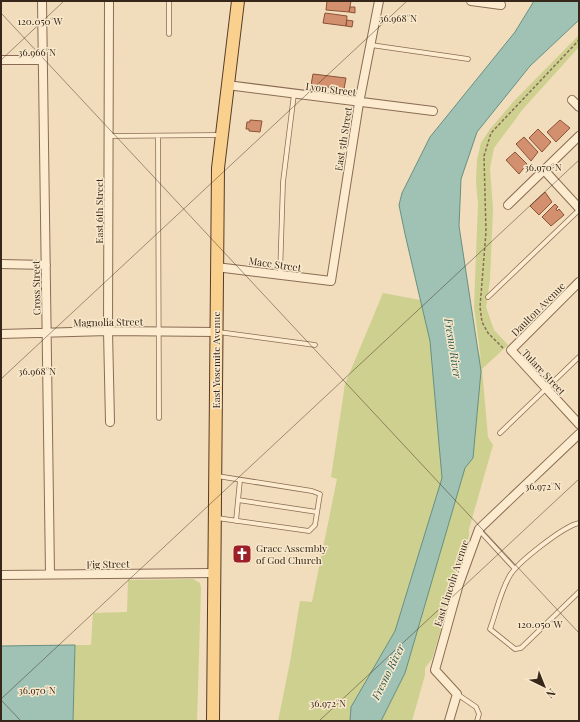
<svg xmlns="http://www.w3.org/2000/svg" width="580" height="722" font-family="'Playfair Display',serif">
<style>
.green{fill:#cdd08f}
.water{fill:#a0c2b5;stroke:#679082}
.building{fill:#d3906e;stroke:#8b5238}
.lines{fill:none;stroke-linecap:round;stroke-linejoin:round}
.lane-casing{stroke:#8a6c54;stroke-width:5.5}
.street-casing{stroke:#8a6c54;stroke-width:10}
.primary-casing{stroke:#563b29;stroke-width:14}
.path{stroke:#8a6c54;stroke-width:1.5;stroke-dasharray:3 2;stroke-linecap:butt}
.lane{stroke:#fcebcf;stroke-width:4}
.street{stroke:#fcebcf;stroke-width:8}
.primary{stroke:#f9d08e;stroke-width:12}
.ticks{fill:none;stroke:#37261a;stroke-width:1;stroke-opacity:0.45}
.labels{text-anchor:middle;stroke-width:3;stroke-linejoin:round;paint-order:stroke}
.street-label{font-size:10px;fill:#37261a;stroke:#f8e8cb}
.poi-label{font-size:10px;fill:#37261a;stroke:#f8e8cb;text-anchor:start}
.water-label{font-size:11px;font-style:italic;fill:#285952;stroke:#f8e8cb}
.ticks-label{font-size:10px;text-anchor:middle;fill:#37261a;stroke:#f8e8cb;stroke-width:3;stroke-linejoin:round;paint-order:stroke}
</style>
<rect width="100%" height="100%" fill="#f1ddbb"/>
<path class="green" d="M 579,35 L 579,47 L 523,109 L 494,148 L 490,168 L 493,209 L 490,280 L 486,307 L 494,330 L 508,345 L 482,369 L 488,437 L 493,445 L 469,529 L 469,536 L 432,659 L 425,668 L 425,675 L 412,721 L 278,721 L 290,662 L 300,601 L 312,602 L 337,479 L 331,477 L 345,384 L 383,293 L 468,309 L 481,360 L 474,307 L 478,204 L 476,182 L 477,160 L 481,143 L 490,129 L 514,101 Z
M 193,579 L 200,583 L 201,588 L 197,721 L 73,721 L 75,645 L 91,645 L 93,613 L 127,612 L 128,580 Z"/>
<path class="water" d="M 534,1 L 579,1 L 579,20 L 530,66 L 477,132 L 461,179 L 459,226 L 481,371 L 473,458 L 465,468 L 405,673 L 381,721 L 350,721 L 351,707 L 395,631 L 442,478 L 430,341 L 405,234 L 399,205 L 402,193 L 430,137 L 515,32 Z
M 75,645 L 73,721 L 1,721 L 1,646 Z"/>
<path class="building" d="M 327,1 L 351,1 L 349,12 L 326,10 Z
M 350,7 L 355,7 L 355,13 L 349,12 Z
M 325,13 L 347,16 L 346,26 L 323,23 Z
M 347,20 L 353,21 L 352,27 L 346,26 Z
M 313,74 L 346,78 L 344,89 L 311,85 Z
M 250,120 L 262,121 L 260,132 L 249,131 L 249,129 L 246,129 L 247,122 L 250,122 Z
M 560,120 L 570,128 L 556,142 L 547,132 Z
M 538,129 L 551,142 L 542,152 L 529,138 Z
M 524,137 L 538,152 L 531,161 L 516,144 Z
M 515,152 L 527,164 L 519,174 L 506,160 Z
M 545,192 L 552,202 L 539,215 L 530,206 Z
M 555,204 L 558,207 L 556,209 L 557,211 L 559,209 L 564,215 L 551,226 L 542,217 Z"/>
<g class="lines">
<g class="lane-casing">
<path id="lane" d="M 169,1 L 169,34
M 371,45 L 468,59
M 109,136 L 220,135
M 158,136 L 159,418
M 280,275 L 283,182 L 294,94
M 488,297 L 579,210
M 218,332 L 315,345
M 500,433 L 579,357
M 238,500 L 317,512
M 217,518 L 309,531 L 315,525 L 320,494 L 312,491 L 217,476
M 236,521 L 240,480
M 579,523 C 564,526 516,563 509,577 C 500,593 496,613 490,629 L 515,649 L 521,648 L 579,592
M 479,530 L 515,569
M 457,694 L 476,707 L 479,714 L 477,721"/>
</g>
<g class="street-casing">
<path id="street" d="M 42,1 L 50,574
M 109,1 L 108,331 L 110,422
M 471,1 L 501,5
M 1,60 L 43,60
M 227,85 L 433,111
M 572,100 L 579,107
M 544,170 L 579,208
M 508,205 L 579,136
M 1,264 L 46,265
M 216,267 L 331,281 L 359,103 L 379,1
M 579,282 L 511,350 L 579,424
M 1,334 L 108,331 L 216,332
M 1,575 L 214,573
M 449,721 L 457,694 L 435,670 L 459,584 L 479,529 L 579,434"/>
</g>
<g class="primary-casing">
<path id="primary" d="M 213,721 L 218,168 L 238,1"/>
</g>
<path class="path" d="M 503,348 L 488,333 L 482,322 L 480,307 L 486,232 L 484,156 L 491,133 L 579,40"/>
<use href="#lane" class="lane"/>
<use href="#street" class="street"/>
<use href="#primary" class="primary"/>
</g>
<path class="ticks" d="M 1,13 L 579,633M 1,60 L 64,1M 1,379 L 407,1M 1,699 L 579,160M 1,700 L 21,721M 319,721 L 579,479"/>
<defs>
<g id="church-square" transform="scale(1)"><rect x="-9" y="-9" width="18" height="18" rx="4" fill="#9d1f29" stroke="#f8e8cb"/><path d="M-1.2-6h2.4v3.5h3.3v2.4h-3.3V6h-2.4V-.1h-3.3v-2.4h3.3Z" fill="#fff"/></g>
</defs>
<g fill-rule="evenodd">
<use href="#church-square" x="242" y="554"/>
</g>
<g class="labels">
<g class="street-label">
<text transform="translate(331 89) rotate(7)" y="4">Lyon Street</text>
<text transform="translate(343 139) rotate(-81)" y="4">East 5th Street</text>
<text transform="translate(99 211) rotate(-90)" y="4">East 6th Street</text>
<text transform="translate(275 264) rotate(8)" y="4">Mace Street</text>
<text transform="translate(36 288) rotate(-91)" y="4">Cross Street</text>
<text transform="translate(538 309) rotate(-45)" y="4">Daulton Avenue</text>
<text transform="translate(108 322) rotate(-1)" y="4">Magnolia Street</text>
<text transform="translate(216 360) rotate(-90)" y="4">East Yosemite Avenue</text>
<text transform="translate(544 372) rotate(47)" y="4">Tulare Street</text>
<text transform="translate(108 564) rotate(-1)" y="4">Fig Street</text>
<text transform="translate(451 583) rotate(-72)" y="4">East Lincoln Avenue</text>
</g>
<g class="poi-label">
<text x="256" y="552">Grace Assembly<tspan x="256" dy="12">of God Church</tspan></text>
</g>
<g class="water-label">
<text transform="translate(453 348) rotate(81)" y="4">Fresno River</text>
<text transform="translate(388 672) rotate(-64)" y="4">Fresno River</text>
</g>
</g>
<g class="ticks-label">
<text x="398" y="22">36.968°N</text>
<text x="40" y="25">120.050°W</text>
<text x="37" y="56">36.966°N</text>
<text x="543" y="171">36.970°N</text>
<text x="37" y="375">36.968°N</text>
<text x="543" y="490">36.972°N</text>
<text x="540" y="628">120.050°W</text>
<text x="37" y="694">36.970°N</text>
<text x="328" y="707">36.972°N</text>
</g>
<rect width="580" height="722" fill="none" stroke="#37261a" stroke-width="4"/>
<g transform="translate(544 686) rotate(137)" stroke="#f8e8cb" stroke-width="3" paint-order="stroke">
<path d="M0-3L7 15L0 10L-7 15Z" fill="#37261a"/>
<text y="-6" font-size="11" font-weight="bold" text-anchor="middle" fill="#37261a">N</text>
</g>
</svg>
